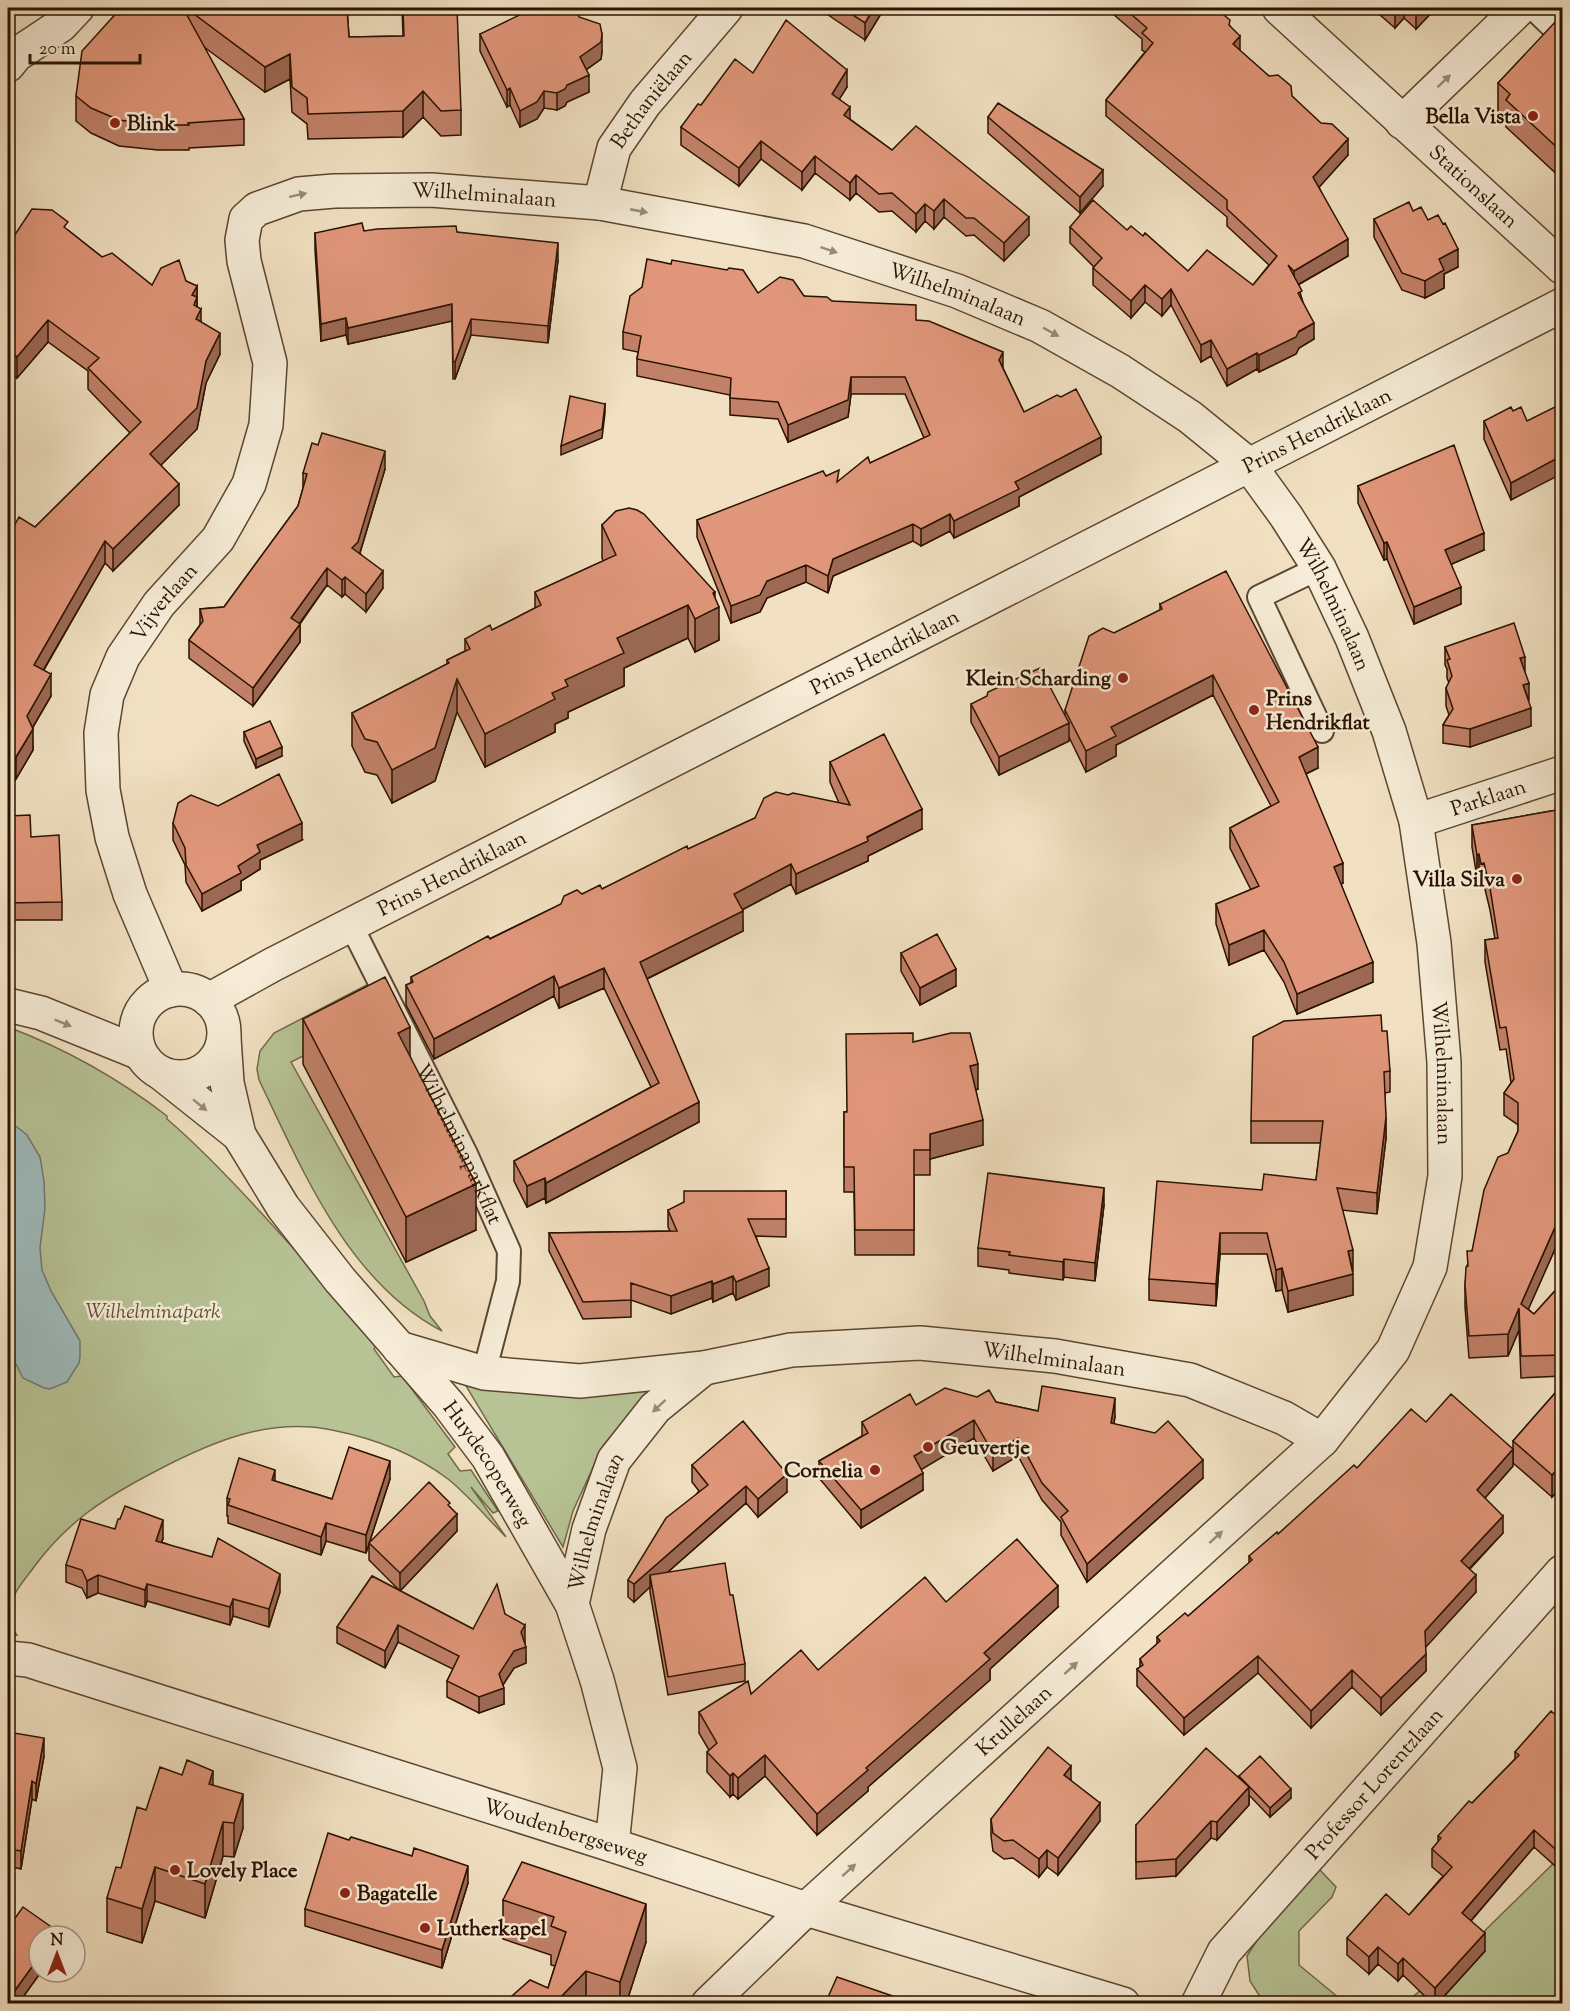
<svg xmlns="http://www.w3.org/2000/svg" width="1570" height="2011" font-family="'Sorts Mill Goudy',serif">
<style>
.green{fill:#b7c395;stroke:#716a4a;stroke-width:1.5}
.water{fill:#9ebbbd;stroke:#707771;stroke-width:1.5}
.lines{fill:none;stroke-linecap:round;stroke-linejoin:round}
.service-casing{stroke:#5c4630;stroke-width:26}
.minor-casing{stroke:#5c4630;stroke-width:36}
.service{stroke:#f6ecd7;stroke-width:22}
.minor{stroke:#f6ecd7;stroke-width:33}
.wall{fill:#c18169;stroke:#2b1200;stroke-width:1.5}
.shaded-wall{fill:#9d6955;stroke:#2b1200;stroke-width:1.5}
.building{fill:#e0967a;stroke:#2b1200;stroke-width:1.5}
.oneway{fill:#9b8a76}
.poi-dot{fill:#8f2418;stroke:#f6ecd7;stroke-width:2}
.labels{text-anchor:middle;stroke-width:5;stroke-linejoin:round;paint-order:stroke}
.street-label{font-size:21px;fill:#2b1200;stroke:#f6ecd7}
.poi-label{font-size:21px;font-weight:bold;fill:#2b1200;stroke:#f6ecd7;text-anchor:start}
.park-label{font-size:21px;font-style:italic;fill:#5c5034;stroke:#f6ecd7}
</style>
<rect width="100%" height="100%" fill="#f1e1c2"/>
<filter id="stains"><feTurbulence type="fractalNoise" baseFrequency=".00333" numOctaves="4"/><feColorMatrix values="0 0 0 0 .2 0 0 0 0 .09 0 0 0 0 .02 0 0 0 .5 -.17"/></filter>
<radialGradient id="worn" r=".72"><stop offset=".6" stop-color="#630" stop-opacity="0"/><stop offset="1" stop-color="#630" stop-opacity=".3"/></radialGradient>
<path class="green" d="M 382,977 L 397,1008 L 291,1062 L 424,1301 L 430,1316 L 442,1331 C 348,1282 303,1171 259,1080 L 257,1069 L 260,1051 L 274,1033 Z
M 8,1027 C 66,1049 118,1078 167,1116 L 167,1119 C 202,1149 234,1183 265,1217 C 303,1259 341,1300 377,1344 L 374,1349 L 394,1377 L 402,1376 L 455,1447 L 448,1454 L 460,1471 L 471,1470 L 498,1511 L 493,1513 L 471,1487 L 506,1537 C 487,1518 469,1496 448,1479 C 415,1454 372,1438 332,1430 C 269,1417 211,1442 156,1471 C 104,1498 66,1522 31,1571 C 25,1579 19,1586 15,1594 C 10,1602 11,1615 10,1625 L 17,1635 L 8,1634 Z
M 466,1386 L 504,1390 L 650,1389 L 603,1446 L 573,1511 L 563,1547 Z
M 1562,1855 L 1562,2003 L 1405,2004 L 1462,1953 Z
M 1318,1868 L 1336,1887 L 1332,1897 L 1299,1931 L 1299,1965 L 1345,2003 L 1264,2003 L 1250,1981 L 1247,1956 L 1263,1931 Z"/>
<path class="water" d="M 8,1120 L 27,1135 L 40,1157 L 44,1181 L 45,1208 L 40,1248 L 42,1270 L 51,1291 L 80,1341 L 80,1357 L 79,1363 L 67,1382 L 50,1389 L 44,1388 L 23,1378 L 16,1364 L 8,1360 Z"/>
<g class="lines">
<g class="service-casing">
<g id="service">
<path d="M 1533,8 L 1562,36"/>
<path d="M 1319,568 L 1259,597 L 1322,731"/>
<path id="s1" d="M 351,925 L 466,1154 L 509,1251 L 508,1281 L 484,1373"/>
</g>
</g>
<g class="minor-casing">
<g id="minor">
<path id="s2" d="M 1279,8 L 1562,267"/>
<path d="M 8,65 L 16,55 L 61,25 L 77,8"/>
<path d="M 1402,122 L 1520,8"/>
<path id="s3" d="M 600,203 L 614,148 L 645,103 L 726,8"/>
<path id="s4" d="M 1416,821 L 1562,773"/>
<circle cx="180" cy="1033" r="44"/>
<path id="s5" d="M 171,990 L 130,894 L 112,837 L 103,790 L 101,733 L 107,695 L 123,657 L 159,604 L 218,539 L 249,484 L 266,425 L 270,363 L 244,261 L 242,240 L 246,219 L 257,209 L 299,194 L 334,191 L 431,190 L 600,203 L 804,241 L 957,291 L 1040,326 L 1120,371 L 1190,417 L 1249,465 L 1286,516 L 1319,568 L 1352,638 L 1389,731 L 1416,821 L 1434,943 L 1444,1062 L 1445,1176 L 1430,1267 L 1393,1350 L 1322,1440 L 1284,1418 L 1190,1380 L 1055,1356 L 920,1343 L 791,1350 L 704,1368 L 580,1381 L 484,1373 L 399,1348"/>
<path id="s6" d="M 209,1000 L 272,965 L 1562,305"/>
<path d="M 8,1005 L 41,1013 L 140,1053"/>
<path id="s7" d="M 224,1038 L 227,1083 L 239,1135 L 283,1207 L 340,1280 L 449,1405 L 488,1457 L 572,1604 L 597,1680 L 620,1768 L 612,1845"/>
<path d="M 161,1073 L 239,1135"/>
<path id="s8" d="M 572,1604 L 589,1529 L 614,1460 L 655,1408 L 704,1368"/>
<path id="s9" d="M 8,1658 L 28,1660 L 612,1845 L 806,1909 L 1123,2004"/>
<path id="s10" d="M 708,2004 L 806,1909 L 1322,1440"/>
<path id="s11" d="M 1198,2004 L 1224,1952 L 1562,1572"/>
</g>
</g>
<use href="#service" class="service"/>
<use href="#minor" class="minor"/>
</g>
<path class="wall" d="M 121,8 L 347,8 L 349,37 L 403,36 L 402,8 L 432,8 L 461,110 L 461,135 L 441,136 L 423,117 L 403,137 L 308,139 L 307,124 L 292,112 L 290,79 L 265,92 L 204,47 L 244,119 L 244,145 L 189,148 L 189,150 L 158,150 L 119,146 L 91,133 L 76,121 L 76,96 Z
M 818,8 L 886,8 L 882,12 L 865,40 Z
M 1106,8 L 1215,8 L 1230,26 L 1240,51 L 1292,96 L 1348,155 L 1319,187 L 1348,256 L 1298,285 L 1302,299 L 1314,339 L 1299,348 L 1296,354 L 1259,372 L 1257,369 L 1227,386 L 1211,356 L 1201,362 L 1171,305 L 1162,316 L 1145,302 L 1131,318 L 1093,285 L 1093,268 L 1094,267 L 1070,243 L 1070,227 L 1127,230 L 1143,236 L 1188,271 L 1253,285 L 1269,265 L 1227,226 L 1227,217 L 1106,116 L 1106,100 L 1145,52 L 1142,50 L 1142,39 Z
M 1372,8 L 1436,8 L 1416,29 L 1404,18 L 1395,28 Z
M 579,17 L 602,51 L 601,59 L 586,70 L 589,92 L 567,102 L 565,106 L 557,110 L 544,108 L 537,119 L 520,127 L 510,105 L 507,107 L 480,51 L 480,34 Z
M 1563,21 L 1563,180 L 1506,127 L 1506,118 L 1498,111 L 1498,83 Z
M 753,73 L 847,87 L 839,99 L 850,119 L 892,150 L 1029,235 L 1004,261 L 974,235 L 966,236 L 944,217 L 934,229 L 925,221 L 916,232 L 892,211 L 879,212 L 856,193 L 850,200 L 815,173 L 802,190 L 761,159 L 739,186 L 681,145 L 681,127 L 701,105 Z
M 988,117 L 1103,186 L 1080,213 L 988,133 Z
M 1413,211 L 1428,220 L 1458,267 L 1444,274 L 1444,288 L 1425,298 L 1402,290 L 1374,237 L 1374,219 Z
M 68,230 L 102,257 L 152,285 L 186,281 L 197,286 L 197,307 L 201,322 L 220,354 L 206,383 L 197,429 L 161,465 L 179,505 L 113,571 L 105,563 L 44,670 L 51,696 L 32,729 L 33,750 L 16,779 L 8,779 L 8,537 L 35,527 L 130,433 L 88,389 L 88,371 L 48,342 L 17,378 L 11,373 L 8,376 L 8,245 Z
M 364,231 L 457,232 L 558,260 L 548,343 L 471,335 L 455,379 L 453,379 L 452,321 L 348,344 L 346,335 L 321,341 L 315,250 L 315,233 Z
M 758,293 L 804,296 L 832,301 L 916,320 L 1003,368 L 1024,412 L 1101,454 L 1019,497 L 1019,506 L 954,538 L 950,531 L 921,546 L 913,541 L 833,576 L 828,593 L 806,582 L 767,598 L 760,612 L 731,623 L 697,537 L 697,520 L 826,476 L 839,481 L 870,463 L 924,438 L 905,394 L 851,394 L 848,417 L 788,442 L 778,419 L 730,415 L 730,395 L 637,376 L 637,359 L 638,352 L 623,349 L 623,332 Z
M 1513,411 L 1511,500 L 1484,439 L 1484,421 Z
M 385,469 L 360,553 L 383,588 L 366,612 L 345,594 L 342,597 L 327,585 L 300,624 L 300,642 L 253,706 L 189,658 L 189,640 L 200,625 L 200,609 L 224,607 L 298,506 L 303,488 L 303,473 Z
M 1358,486 L 1484,550 L 1451,564 L 1461,604 L 1414,624 L 1387,559 L 1384,560 L 1358,503 Z
M 602,525 L 715,598 L 719,640 L 695,652 L 688,638 L 624,668 L 624,686 L 568,712 L 568,718 L 555,724 L 555,732 L 485,767 L 457,712 L 435,781 L 392,803 L 377,775 L 365,772 L 352,746 L 352,713 L 447,664 L 447,660 L 465,651 L 465,639 L 492,630 L 535,608 L 535,592 L 603,561 L 602,558 Z
M 1160,604 L 1318,768 L 1306,774 L 1343,883 L 1341,884 L 1373,982 L 1297,1014 L 1284,982 L 1264,950 L 1229,965 L 1216,924 L 1216,904 L 1251,890 L 1230,848 L 1230,828 L 1271,806 L 1213,695 L 1116,745 L 1116,756 L 1086,772 L 1069,737 L 1069,741 L 999,775 L 971,722 L 971,704 L 1065,716 L 1065,710 L 1114,633 L 1160,610 Z
M 1445,647 L 1525,674 L 1531,726 L 1470,747 L 1443,743 L 1443,725 L 1449,715 L 1446,706 L 1446,688 L 1449,683 L 1447,678 L 1447,669 L 1445,665 Z
M 244,732 L 282,756 L 256,768 L 244,741 Z
M 830,762 L 922,829 L 868,856 L 868,861 L 796,894 L 791,884 L 742,910 L 743,931 L 647,979 L 699,1122 L 546,1203 L 545,1198 L 527,1207 L 514,1181 L 514,1161 L 651,1087 L 604,988 L 559,1008 L 554,996 L 434,1059 L 406,1005 L 406,985 L 411,983 L 411,977 L 582,894 L 602,889 L 755,818 L 788,795 L 839,803 L 830,782 Z
M 1563,809 L 1563,1231 L 1528,1309 L 1534,1314 L 1563,1282 L 1563,1376 L 1521,1378 L 1519,1330 L 1508,1356 L 1469,1358 L 1465,1307 L 1465,1285 L 1467,1266 L 1472,1251 L 1508,1153 L 1518,1131 L 1518,1125 L 1504,1115 L 1504,1093 L 1511,1083 L 1506,1049 L 1500,1050 L 1485,962 L 1485,940 L 1495,939 L 1490,910 L 1484,885 L 1481,886 L 1479,876 L 1477,877 L 1472,847 L 1472,825 Z
M 8,816 L 31,837 L 62,902 L 62,920 L 8,920 Z
M 173,823 L 302,840 L 260,860 L 260,869 L 241,881 L 241,890 L 202,911 L 186,882 L 185,865 L 173,840 Z
M 901,953 L 956,986 L 920,1005 L 901,971 Z
M 303,1019 L 410,1056 L 476,1230 L 406,1262 L 303,1064 Z
M 1382,1031 L 1390,1071 L 1390,1092 L 1385,1093 L 1386,1138 L 1377,1214 L 1342,1210 L 1352,1272 L 1353,1295 L 1288,1312 L 1282,1290 L 1276,1291 L 1267,1254 L 1220,1254 L 1216,1306 L 1149,1300 L 1149,1279 L 1262,1190 L 1316,1180 L 1321,1143 L 1251,1143 L 1251,1121 Z
M 913,1042 L 978,1089 L 976,1090 L 983,1145 L 930,1159 L 930,1175 L 914,1175 L 914,1255 L 855,1255 L 854,1192 L 844,1192 L 844,1112 L 846,1112 Z
M 786,1191 L 786,1237 L 756,1236 L 769,1286 L 736,1300 L 733,1293 L 713,1302 L 712,1298 L 671,1314 L 631,1300 L 631,1317 L 583,1319 L 549,1251 L 549,1233 L 670,1231 L 668,1227 L 668,1210 Z
M 1104,1205 L 1095,1281 L 1064,1277 L 1063,1280 L 1009,1273 L 1009,1270 L 978,1266 L 978,1248 Z
M 1563,1384 L 1563,1485 L 1552,1497 L 1513,1463 L 1513,1441 Z
M 996,1402 L 1038,1411 L 1115,1416 L 1114,1424 L 1203,1478 L 1087,1582 L 1061,1535 L 1061,1522 L 1042,1500 L 1018,1456 L 993,1471 L 974,1438 L 921,1469 L 923,1490 L 861,1528 L 819,1478 L 819,1461 L 862,1436 L 862,1422 L 916,1405 Z
M 1426,1422 L 1513,1466 L 1485,1498 L 1503,1533 L 1470,1569 L 1476,1592 L 1425,1647 L 1426,1671 L 1381,1715 L 1352,1687 L 1311,1728 L 1258,1673 L 1184,1735 L 1137,1686 L 1137,1669 L 1140,1667 L 1140,1659 L 1157,1644 L 1157,1637 L 1188,1616 L 1249,1563 L 1249,1556 L 1278,1534 L 1357,1468 Z
M 692,1465 L 787,1492 L 758,1517 L 746,1503 L 668,1572 L 730,1595 L 745,1664 L 745,1681 L 668,1695 L 650,1592 L 650,1587 L 634,1602 L 628,1597 L 628,1580 L 699,1491 L 692,1482 Z
M 390,1479 L 366,1553 L 326,1541 L 321,1555 L 228,1523 L 228,1516 L 227,1516 L 227,1498 L 275,1481 L 332,1499 Z
M 450,1507 L 457,1531 L 400,1591 L 369,1560 L 369,1543 Z
M 115,1529 L 163,1538 L 162,1542 L 280,1592 L 269,1627 L 233,1616 L 230,1625 L 147,1601 L 145,1607 L 98,1593 L 87,1598 L 82,1588 L 66,1582 L 66,1565 Z
M 372,1576 L 473,1629 L 505,1614 L 525,1641 L 525,1643 L 526,1663 L 514,1668 L 503,1685 L 504,1704 L 479,1713 L 447,1697 L 447,1681 L 453,1669 L 398,1642 L 385,1668 L 337,1643 L 337,1627 Z
M 946,1602 L 1058,1607 L 990,1669 L 990,1680 L 868,1787 L 868,1791 L 817,1835 L 765,1776 L 738,1799 L 733,1794 L 730,1797 L 707,1772 L 707,1752 L 709,1750 L 699,1733 L 699,1712 L 818,1670 Z
M 1563,1721 L 1563,1873 L 1534,1847 L 1471,1921 L 1485,1951 L 1437,2004 L 1433,2004 L 1403,1975 L 1398,1981 L 1378,1964 L 1369,1974 L 1347,1955 L 1347,1938 L 1409,1915 L 1443,1876 L 1432,1867 L 1432,1849 L 1438,1842 L 1438,1836 L 1472,1803 L 1515,1759 L 1515,1752 Z
M 8,1732 L 44,1756 L 36,1801 L 32,1799 L 21,1869 L 8,1866 Z
M 1239,1776 L 1291,1798 L 1270,1817 L 1249,1795 L 1249,1805 L 1217,1840 L 1211,1838 L 1176,1876 L 1136,1879 L 1136,1825 L 1239,1779 Z
M 1071,1781 L 1100,1821 L 1058,1875 L 1047,1867 L 1039,1877 L 1013,1858 L 1004,1859 L 993,1851 L 991,1836 L 991,1819 Z
M 213,1785 L 243,1828 L 234,1857 L 223,1856 L 205,1918 L 155,1901 L 142,1943 L 107,1932 L 107,1898 L 121,1868 L 146,1810 Z
M 349,1840 L 412,1856 L 468,1883 L 442,1968 L 305,1926 L 305,1909 Z
M 503,1900 L 646,1942 L 626,2004 L 503,2004 L 548,1988 L 555,1966 L 551,1965 L 551,1955 L 503,1939 Z
M 8,1928 L 57,1936 L 39,1972 L 41,1972 L 18,2004 L 8,2004 Z"/>
<path class="shaded-wall" d="M 874,8 L 886,8 L 882,12 L 865,40 L 865,23 Z
M 1395,8 L 1404,8 L 1404,18 L 1395,28 Z
M 1416,8 L 1436,8 L 1416,29 Z
M 602,34 L 602,51 L 601,59 L 580,74 L 580,57 Z
M 1240,36 L 1240,52 L 1233,44 Z
M 290,54 L 290,79 L 265,92 L 265,67 Z
M 847,70 L 847,87 L 832,111 L 832,94 Z
M 589,75 L 589,92 L 567,102 L 565,106 L 557,110 L 557,93 L 567,85 Z
M 510,88 L 510,105 L 507,107 L 507,90 Z
M 423,91 L 423,117 L 403,137 L 403,111 Z
M 544,91 L 544,108 L 537,119 L 520,127 L 520,111 Z
M 850,107 L 850,125 L 844,115 Z
M 1348,139 L 1348,155 L 1313,194 L 1313,177 Z
M 761,141 L 761,159 L 739,186 L 739,168 Z
M 815,156 L 815,173 L 802,190 L 802,172 Z
M 1103,170 L 1103,186 L 1080,213 L 1080,197 Z
M 856,175 L 856,193 L 850,200 L 850,183 Z
M 944,199 L 944,217 L 934,229 L 934,211 Z
M 925,204 L 925,221 L 916,232 L 916,214 Z
M 1029,217 L 1029,235 L 1004,261 L 1004,243 Z
M 1348,239 L 1348,256 L 1294,287 L 1294,271 Z
M 558,243 L 558,260 L 548,343 L 548,326 Z
M 1458,249 L 1458,267 L 1444,274 L 1444,288 L 1425,298 L 1425,281 L 1439,259 Z
M 1145,285 L 1145,302 L 1131,318 L 1131,301 Z
M 197,286 L 197,316 L 201,309 L 201,330 L 196,341 L 192,295 Z
M 1171,289 L 1171,305 L 1162,316 L 1162,299 Z
M 452,304 L 452,321 L 348,344 L 348,328 Z
M 346,318 L 346,335 L 321,341 L 321,324 Z
M 471,319 L 471,335 L 455,379 L 455,362 Z
M 48,320 L 48,342 L 17,378 L 17,357 Z
M 1314,323 L 1314,339 L 1299,348 L 1296,354 L 1259,372 L 1259,355 Z
M 220,333 L 220,354 L 206,383 L 197,429 L 150,476 L 150,454 L 206,361 Z
M 1211,340 L 1211,356 L 1201,362 L 1201,345 Z
M 11,351 L 11,373 L 8,376 L 8,355 Z
M 1003,352 L 1003,369 L 999,360 Z
M 1257,353 L 1257,369 L 1227,386 L 1227,369 Z
M 851,377 L 851,394 L 848,417 L 788,442 L 788,425 Z
M 605,404 L 605,413 L 602,438 L 561,455 L 561,446 Z
M 1101,437 L 1101,454 L 1019,497 L 1019,506 L 954,538 L 954,521 L 1015,482 Z
M 385,451 L 385,469 L 358,559 L 352,548 Z
M 1563,455 L 1563,473 L 1511,500 L 1511,483 Z
M 179,484 L 179,505 L 113,571 L 113,549 Z
M 950,514 L 950,531 L 921,546 L 921,529 Z
M 913,524 L 913,541 L 833,576 L 828,593 L 828,576 L 833,559 Z
M 1484,533 L 1484,550 L 1445,567 L 1445,550 Z
M 105,541 L 105,563 L 34,686 L 34,665 Z
M 1387,542 L 1387,559 L 1384,560 L 1384,543 Z
M 806,565 L 806,582 L 767,598 L 760,612 L 731,623 L 731,606 L 767,581 Z
M 327,568 L 327,585 L 291,635 L 291,618 Z
M 383,571 L 383,588 L 366,612 L 366,594 Z
M 345,577 L 345,594 L 342,597 L 342,580 Z
M 1461,587 L 1461,604 L 1414,624 L 1414,607 Z
M 715,592 L 715,609 L 719,607 L 719,640 L 695,652 L 695,619 L 713,593 Z
M 688,605 L 688,638 L 624,668 L 624,686 L 568,712 L 568,718 L 555,724 L 555,732 L 485,767 L 485,734 L 552,693 L 565,680 L 617,638 Z
M 300,624 L 300,642 L 253,706 L 253,688 Z
M 1525,657 L 1525,674 L 1520,658 Z
M 51,674 L 51,696 L 27,737 L 27,716 Z
M 1213,675 L 1213,695 L 1116,745 L 1116,756 L 1086,772 L 1086,751 L 1111,727 Z
M 457,679 L 457,712 L 435,781 L 392,803 L 392,770 Z
M 1529,683 L 1529,701 L 1523,685 Z
M 1531,708 L 1531,726 L 1470,747 L 1470,729 Z
M 1069,723 L 1069,741 L 999,775 L 999,757 Z
M 33,729 L 33,750 L 16,779 L 16,757 Z
M 282,747 L 282,756 L 256,768 L 256,759 Z
M 1318,747 L 1318,768 L 1299,777 L 1299,757 Z
M 922,809 L 922,829 L 868,856 L 868,861 L 796,894 L 796,874 Z
M 302,823 L 302,840 L 260,860 L 260,869 L 241,881 L 241,890 L 202,911 L 202,894 L 238,866 L 257,845 Z
M 1479,854 L 1479,876 L 1477,877 L 1477,855 Z
M 1343,863 L 1343,883 L 1334,888 L 1334,867 Z
M 791,864 L 791,884 L 734,914 L 734,894 Z
M 743,911 L 743,931 L 640,982 L 640,962 Z
M 1560,929 L 1563,929 L 1563,951 Z
M 1264,930 L 1264,950 L 1229,965 L 1229,945 Z
M 1373,962 L 1373,982 L 1297,1014 L 1297,994 Z
M 604,968 L 604,988 L 559,1008 L 559,988 Z
M 956,969 L 956,986 L 920,1005 L 920,988 Z
M 554,976 L 554,996 L 434,1059 L 434,1039 Z
M 410,1027 L 410,1072 L 398,1033 Z
M 978,1064 L 978,1089 L 970,1091 L 970,1066 Z
M 699,1102 L 699,1122 L 546,1203 L 546,1183 Z
M 1386,1117 L 1386,1138 L 1377,1214 L 1377,1193 Z
M 983,1120 L 983,1145 L 930,1159 L 930,1134 Z
M 545,1178 L 545,1198 L 527,1207 L 527,1186 Z
M 476,1184 L 476,1230 L 406,1262 L 406,1217 Z
M 1104,1188 L 1104,1205 L 1095,1281 L 1095,1263 Z
M 1563,1209 L 1563,1231 L 1521,1326 L 1521,1304 Z
M 1220,1233 L 1220,1254 L 1216,1306 L 1216,1284 Z
M 1353,1250 L 1353,1272 L 1348,1251 Z
M 1064,1259 L 1064,1277 L 1063,1280 L 1063,1262 Z
M 769,1268 L 769,1286 L 736,1300 L 736,1282 Z
M 1282,1268 L 1282,1290 L 1276,1291 L 1276,1270 Z
M 1353,1274 L 1353,1295 L 1288,1312 L 1288,1291 Z
M 733,1276 L 733,1293 L 713,1302 L 713,1284 Z
M 712,1281 L 712,1298 L 671,1314 L 671,1296 Z
M 1519,1308 L 1519,1330 L 1508,1356 L 1508,1334 Z
M 1115,1398 L 1115,1416 L 1111,1441 L 1111,1423 Z
M 974,1420 L 974,1438 L 914,1474 L 914,1456 Z
M 1018,1438 L 1018,1456 L 993,1471 L 993,1453 Z
M 1513,1449 L 1513,1466 L 1477,1507 L 1477,1490 Z
M 1203,1460 L 1203,1478 L 1087,1582 L 1087,1564 Z
M 390,1461 L 390,1479 L 366,1553 L 366,1535 Z
M 1563,1463 L 1563,1485 L 1552,1497 L 1552,1475 Z
M 275,1470 L 275,1487 L 272,1480 Z
M 923,1473 L 923,1490 L 861,1528 L 861,1510 Z
M 787,1474 L 787,1492 L 758,1517 L 758,1499 Z
M 746,1486 L 746,1503 L 652,1586 L 650,1575 L 650,1587 L 634,1602 L 634,1584 Z
M 457,1514 L 457,1531 L 400,1591 L 400,1573 Z
M 1503,1516 L 1503,1533 L 1461,1577 L 1461,1561 Z
M 163,1520 L 163,1538 L 156,1558 L 156,1541 Z
M 326,1523 L 326,1541 L 321,1555 L 321,1537 Z
M 280,1574 L 280,1592 L 269,1627 L 269,1609 Z
M 98,1575 L 98,1593 L 87,1598 L 87,1581 Z
M 1476,1575 L 1476,1592 L 1425,1648 L 1425,1631 Z
M 147,1584 L 147,1601 L 145,1607 L 145,1590 Z
M 1058,1586 L 1058,1607 L 990,1669 L 990,1680 L 868,1787 L 868,1791 L 817,1835 L 817,1814 L 984,1653 Z
M 233,1599 L 233,1616 L 230,1625 L 230,1607 Z
M 398,1625 L 398,1642 L 385,1668 L 385,1651 Z
M 525,1625 L 525,1641 L 522,1648 L 526,1647 L 526,1663 L 514,1668 L 500,1689 L 504,1688 L 504,1704 L 479,1713 L 479,1697 Z
M 1426,1654 L 1426,1671 L 1381,1715 L 1381,1698 Z
M 1258,1656 L 1258,1673 L 1184,1735 L 1184,1718 Z
M 1352,1670 L 1352,1687 L 1311,1728 L 1311,1711 Z
M 44,1738 L 44,1756 L 36,1801 L 36,1784 Z
M 765,1755 L 765,1776 L 738,1799 L 738,1778 Z
M 1071,1766 L 1071,1784 L 1064,1775 Z
M 213,1771 L 213,1805 L 209,1784 Z
M 733,1773 L 733,1794 L 730,1797 L 730,1776 Z
M 32,1781 L 32,1799 L 21,1869 L 21,1851 Z
M 1249,1787 L 1249,1805 L 1217,1840 L 1217,1822 Z
M 1291,1789 L 1291,1798 L 1270,1817 L 1270,1808 Z
M 243,1794 L 243,1828 L 234,1857 L 234,1823 Z
M 1100,1803 L 1100,1821 L 1058,1875 L 1058,1858 Z
M 1211,1821 L 1211,1838 L 1176,1876 L 1176,1859 Z
M 223,1822 L 223,1856 L 205,1918 L 205,1884 Z
M 1534,1830 L 1534,1847 L 1462,1931 L 1462,1913 Z
M 1047,1850 L 1047,1867 L 1039,1877 L 1039,1859 Z
M 468,1866 L 468,1883 L 442,1968 L 442,1950 Z
M 155,1867 L 155,1901 L 142,1943 L 142,1909 Z
M 646,1904 L 646,1942 L 626,2004 L 620,2004 L 620,1982 Z
M 1485,1933 L 1485,1951 L 1437,2004 L 1435,2004 L 1435,1988 Z
M 1378,1947 L 1378,1964 L 1369,1974 L 1369,1957 Z
M 39,1957 L 39,1972 L 41,1972 L 18,2004 L 11,2004 L 11,1996 Z
M 1403,1958 L 1403,1975 L 1398,1981 L 1398,1964 Z
M 586,1971 L 586,2004 L 554,2004 Z"/>
<path class="building" d="M 121,8 L 183,8 L 244,119 L 188,123 L 189,125 L 158,125 L 119,120 L 91,108 L 76,96 L 82,51 Z
M 186,8 L 347,8 L 349,37 L 404,36 L 403,8 L 457,8 L 461,110 L 441,111 L 423,91 L 403,111 L 308,114 L 307,98 L 292,87 L 290,54 L 265,67 Z
M 534,8 L 575,8 L 579,17 L 600,24 L 602,34 L 601,42 L 580,57 L 589,75 L 567,85 L 565,89 L 557,93 L 544,91 L 537,102 L 520,111 L 510,88 L 507,90 L 480,34 Z
M 842,8 L 874,8 L 865,23 Z
M 1124,8 L 1215,8 L 1230,20 L 1229,25 L 1240,36 L 1233,44 L 1269,76 L 1278,75 L 1291,86 L 1292,96 L 1321,123 L 1332,124 L 1348,139 L 1313,177 L 1348,239 L 1294,271 L 1288,265 L 1302,291 L 1298,293 L 1314,323 L 1299,331 L 1296,337 L 1259,355 L 1257,353 L 1227,369 L 1211,340 L 1201,345 L 1171,289 L 1162,299 L 1145,285 L 1131,301 L 1093,268 L 1102,258 L 1070,227 L 1093,200 L 1127,230 L 1131,226 L 1143,236 L 1145,233 L 1188,271 L 1207,250 L 1253,285 L 1277,256 L 1227,209 L 1227,200 L 1106,100 L 1153,43 L 1142,33 L 1147,28 Z
M 786,20 L 847,70 L 832,94 L 850,107 L 844,115 L 892,150 L 916,126 L 1029,217 L 1004,243 L 974,218 L 966,218 L 944,199 L 934,211 L 925,204 L 916,214 L 892,193 L 879,194 L 856,175 L 850,183 L 815,156 L 802,172 L 761,141 L 739,168 L 681,127 L 698,104 L 701,105 L 735,59 L 753,73 Z
M 1557,20 L 1563,21 L 1563,153 L 1506,100 L 1510,94 L 1498,83 Z
M 998,103 L 1103,170 L 1080,197 L 988,117 Z
M 1409,202 L 1413,211 L 1421,207 L 1428,220 L 1438,215 L 1443,224 L 1445,223 L 1458,249 L 1439,259 L 1444,270 L 1425,281 L 1402,273 L 1374,219 Z
M 32,209 L 52,210 L 68,222 L 64,227 L 102,257 L 112,253 L 152,285 L 161,268 L 179,260 L 186,281 L 197,286 L 192,295 L 197,297 L 194,305 L 201,309 L 196,319 L 220,333 L 206,361 L 197,408 L 150,454 L 179,484 L 113,549 L 105,541 L 34,665 L 51,674 L 27,716 L 33,729 L 16,757 L 8,757 L 8,537 L 19,517 L 35,527 L 141,422 L 88,368 L 99,358 L 48,320 L 17,357 L 11,351 L 8,355 L 8,245 Z
M 362,223 L 364,231 L 377,229 L 456,226 L 457,232 L 558,243 L 548,326 L 471,319 L 455,362 L 453,362 L 452,304 L 348,328 L 346,318 L 321,324 L 315,233 Z
M 647,259 L 671,264 L 672,260 L 727,270 L 729,268 L 743,270 L 758,293 L 780,277 L 793,280 L 804,296 L 827,297 L 832,301 L 916,305 L 916,320 L 929,321 L 1003,352 L 999,360 L 1024,412 L 1057,395 L 1061,397 L 1076,389 L 1101,437 L 1015,482 L 1019,489 L 954,521 L 950,514 L 921,529 L 913,524 L 833,559 L 828,576 L 806,565 L 767,581 L 760,595 L 731,606 L 697,520 L 823,471 L 826,476 L 839,470 L 837,482 L 868,457 L 870,463 L 930,435 L 905,377 L 851,377 L 848,400 L 788,425 L 778,402 L 730,398 L 731,378 L 637,359 L 641,336 L 623,332 L 630,296 L 642,287 Z
M 570,396 L 605,404 L 602,429 L 561,446 Z
M 1563,403 L 1563,455 L 1511,483 L 1484,421 L 1511,407 L 1513,411 L 1521,407 L 1527,421 Z
M 322,433 L 385,451 L 358,542 L 352,548 L 383,571 L 366,594 L 345,577 L 342,580 L 327,568 L 291,618 L 300,624 L 253,688 L 189,640 L 203,621 L 200,609 L 224,607 L 298,506 L 307,474 L 303,473 L 312,443 L 318,445 Z
M 1454,445 L 1484,533 L 1445,550 L 1461,587 L 1414,607 L 1387,542 L 1384,543 L 1358,486 Z
M 629,508 L 637,510 L 644,514 L 715,592 L 713,593 L 719,607 L 695,619 L 688,605 L 617,638 L 624,653 L 565,680 L 568,686 L 552,693 L 555,699 L 485,734 L 457,679 L 435,748 L 392,770 L 377,742 L 365,739 L 352,713 L 449,663 L 447,660 L 470,649 L 465,639 L 490,625 L 492,630 L 541,605 L 535,592 L 616,555 L 602,525 L 616,511 Z
M 1226,571 L 1318,747 L 1299,757 L 1343,863 L 1334,867 L 1373,962 L 1297,994 L 1284,962 L 1264,930 L 1229,945 L 1216,904 L 1259,886 L 1230,828 L 1279,802 L 1213,675 L 1111,727 L 1116,736 L 1086,751 L 1065,710 L 1089,636 L 1103,628 L 1114,633 L 1162,609 L 1160,604 Z
M 1514,623 L 1525,657 L 1520,658 L 1529,683 L 1523,685 L 1531,708 L 1470,729 L 1443,725 L 1453,709 L 1446,688 L 1452,676 L 1447,660 L 1450,659 L 1445,647 Z
M 1040,668 L 1069,723 L 999,757 L 971,704 L 987,696 L 988,692 Z
M 270,721 L 282,747 L 256,759 L 244,732 Z
M 884,734 L 922,809 L 867,837 L 868,841 L 796,874 L 791,864 L 734,894 L 743,911 L 640,962 L 699,1102 L 546,1183 L 545,1178 L 527,1186 L 514,1161 L 659,1083 L 604,968 L 559,988 L 554,976 L 434,1039 L 406,985 L 413,982 L 411,977 L 488,936 L 490,939 L 561,904 L 564,896 L 577,890 L 582,894 L 600,885 L 602,889 L 687,846 L 688,849 L 755,818 L 764,798 L 776,792 L 788,795 L 793,793 L 850,805 L 830,762 Z
M 279,774 L 302,823 L 257,845 L 260,852 L 238,866 L 241,873 L 202,894 L 186,865 L 185,848 L 173,823 L 178,803 L 191,795 L 218,806 Z
M 1563,809 L 1563,929 L 1560,929 L 1563,943 L 1563,1209 L 1521,1304 L 1534,1314 L 1563,1282 L 1563,1355 L 1521,1356 L 1519,1308 L 1508,1334 L 1469,1336 L 1465,1285 L 1466,1267 L 1468,1266 L 1467,1251 L 1472,1251 L 1484,1190 L 1498,1157 L 1508,1153 L 1518,1131 L 1518,1103 L 1504,1093 L 1514,1079 L 1506,1027 L 1500,1028 L 1485,940 L 1498,938 L 1490,888 L 1484,863 L 1481,864 L 1479,854 L 1477,855 L 1472,825 Z
M 30,815 L 31,837 L 59,835 L 62,902 L 8,903 L 8,816 Z
M 937,934 L 956,969 L 920,988 L 901,953 Z
M 385,977 L 410,1027 L 398,1033 L 476,1184 L 406,1217 L 303,1019 Z
M 1381,1015 L 1382,1031 L 1387,1031 L 1390,1071 L 1384,1072 L 1386,1117 L 1377,1193 L 1337,1188 L 1353,1250 L 1348,1251 L 1353,1274 L 1288,1291 L 1282,1268 L 1276,1270 L 1267,1233 L 1220,1233 L 1216,1284 L 1149,1279 L 1157,1181 L 1262,1190 L 1264,1174 L 1316,1180 L 1323,1121 L 1251,1121 L 1253,1037 L 1284,1021 Z
M 913,1033 L 913,1042 L 951,1033 L 970,1033 L 978,1064 L 970,1066 L 983,1120 L 930,1134 L 930,1150 L 914,1150 L 914,1230 L 855,1230 L 854,1167 L 844,1167 L 844,1112 L 847,1112 L 846,1034 Z
M 988,1173 L 1104,1188 L 1095,1263 L 1064,1259 L 1063,1262 L 1009,1255 L 1010,1252 L 978,1248 Z
M 684,1191 L 786,1191 L 786,1219 L 748,1219 L 769,1268 L 736,1282 L 733,1276 L 713,1284 L 712,1281 L 671,1296 L 631,1283 L 631,1300 L 583,1302 L 549,1233 L 677,1231 L 668,1210 L 684,1202 Z
M 1563,1384 L 1563,1463 L 1552,1475 L 1513,1441 Z
M 1042,1386 L 1115,1398 L 1111,1423 L 1155,1433 L 1168,1421 L 1203,1460 L 1087,1564 L 1061,1517 L 1068,1511 L 1042,1483 L 1018,1438 L 993,1453 L 974,1420 L 914,1456 L 923,1473 L 861,1510 L 819,1461 L 868,1433 L 862,1422 L 910,1394 L 916,1405 L 945,1388 L 977,1397 L 989,1390 L 996,1402 L 1038,1411 Z
M 1451,1394 L 1513,1449 L 1477,1490 L 1503,1516 L 1461,1561 L 1476,1575 L 1425,1631 L 1426,1654 L 1381,1698 L 1352,1670 L 1311,1711 L 1258,1656 L 1184,1718 L 1137,1669 L 1143,1665 L 1140,1659 L 1160,1641 L 1157,1637 L 1185,1613 L 1188,1616 L 1252,1560 L 1249,1556 L 1277,1532 L 1278,1534 L 1354,1465 L 1357,1468 L 1411,1409 L 1426,1422 Z
M 743,1421 L 787,1474 L 758,1499 L 746,1486 L 634,1584 L 628,1580 L 666,1518 L 708,1485 L 692,1465 Z
M 349,1447 L 390,1461 L 366,1535 L 326,1523 L 321,1537 L 228,1505 L 230,1499 L 227,1498 L 239,1458 L 275,1470 L 272,1480 L 332,1499 Z
M 429,1482 L 450,1503 L 448,1505 L 457,1514 L 400,1573 L 369,1543 Z
M 125,1506 L 163,1520 L 156,1541 L 212,1557 L 218,1538 L 280,1574 L 269,1609 L 233,1599 L 230,1607 L 147,1584 L 145,1590 L 98,1575 L 87,1581 L 82,1570 L 66,1565 L 81,1519 L 115,1529 L 118,1519 L 120,1519 Z
M 1017,1539 L 1058,1586 L 984,1653 L 990,1659 L 866,1768 L 868,1770 L 817,1814 L 765,1755 L 738,1778 L 733,1773 L 730,1776 L 707,1752 L 717,1743 L 699,1712 L 748,1681 L 751,1694 L 801,1650 L 818,1670 L 925,1577 L 946,1602 Z
M 725,1563 L 730,1595 L 733,1595 L 745,1664 L 668,1677 L 650,1575 Z
M 372,1576 L 473,1629 L 497,1584 L 505,1614 L 525,1625 L 521,1632 L 526,1647 L 514,1651 L 499,1674 L 504,1688 L 479,1697 L 447,1681 L 459,1656 L 398,1625 L 385,1651 L 337,1627 Z
M 1551,1711 L 1563,1721 L 1563,1856 L 1534,1830 L 1462,1913 L 1485,1933 L 1435,1988 L 1403,1958 L 1398,1964 L 1378,1947 L 1369,1957 L 1347,1938 L 1386,1894 L 1409,1915 L 1452,1867 L 1432,1849 L 1441,1838 L 1438,1836 L 1469,1801 L 1472,1803 L 1519,1755 L 1515,1752 Z
M 8,1732 L 44,1738 L 36,1784 L 32,1781 L 21,1851 L 8,1849 Z
M 1048,1747 L 1071,1766 L 1064,1775 L 1100,1803 L 1058,1858 L 1047,1850 L 1039,1859 L 1013,1840 L 1004,1841 L 993,1833 L 991,1819 Z
M 1206,1748 L 1249,1787 L 1217,1822 L 1211,1821 L 1176,1859 L 1136,1862 L 1136,1825 Z
M 1260,1756 L 1291,1789 L 1270,1808 L 1239,1776 Z
M 187,1760 L 213,1771 L 209,1784 L 243,1794 L 234,1823 L 223,1822 L 205,1884 L 155,1867 L 142,1909 L 107,1898 L 116,1867 L 121,1868 L 137,1807 L 146,1810 L 160,1767 L 182,1775 Z
M 328,1833 L 349,1840 L 351,1837 L 412,1856 L 414,1848 L 468,1866 L 442,1950 L 305,1909 Z
M 522,1862 L 646,1904 L 620,1982 L 586,1971 L 554,2004 L 503,2004 L 530,1980 L 548,1988 L 566,1932 L 551,1926 L 554,1917 L 503,1900 Z
M 23,1907 L 57,1931 L 54,1936 L 39,1936 L 39,1957 L 11,1996 L 8,1994 L 8,1928 Z
M 837,1977 L 916,2004 L 825,2004 Z"/>
<defs><path id="oneway-solid" d="M-6-.8H1V-3.2L6.5 0L1 3.2V.8H-6Z" transform="scale(1.5)"/></defs>
<g class="oneway">
<use href="#oneway-solid" transform="translate(1444 81) rotate(-44)"/>
<use href="#oneway-solid" transform="translate(298 195) rotate(-12)"/>
<use href="#oneway-solid" transform="translate(639 211) rotate(11)"/>
<use href="#oneway-solid" transform="translate(829 250) rotate(18)"/>
<use href="#oneway-solid" transform="translate(1051 332) rotate(29)"/>
<use href="#oneway-solid" transform="translate(63 1023) rotate(22)"/>
<use href="#oneway-solid" transform="translate(200 1105) rotate(39)"/>
<use href="#oneway-solid" transform="translate(659 1406) rotate(137)"/>
<use href="#oneway-solid" transform="translate(1216 1537) rotate(-42)"/>
<use href="#oneway-solid" transform="translate(1071 1668) rotate(-42)"/>
<use href="#oneway-solid" transform="translate(849 1870) rotate(-42)"/>
</g>
<g class="poi-dot">
<circle cx="1533" cy="116" r="6"/>
<circle cx="115" cy="123" r="6"/>
<circle cx="1123" cy="678" r="6"/>
<circle cx="1254" cy="710" r="6"/>
<circle cx="1517" cy="879" r="6"/>
<circle cx="928" cy="1447" r="6"/>
<circle cx="875" cy="1470" r="6"/>
<circle cx="175" cy="1870" r="6"/>
<circle cx="345" cy="1893" r="6"/>
<circle cx="425" cy="1928" r="6"/>
</g>
<g class="labels">
<g class="street-label">
<text dy="7" stroke="none"><textPath href="#s3" startOffset="118">Bethaniëlaan</textPath></text>
<text dy="7" stroke="none"><textPath href="#s2" startOffset="264">Stationslaan</textPath></text>
<text dy="7" stroke="none"><textPath href="#s5" startOffset="1080">Wilhelminalaan</textPath></text>
<text dy="7" stroke="none"><textPath href="#s5" startOffset="1566">Wilhelminalaan</textPath></text>
<text dy="7" stroke="none"><textPath href="#s6" startOffset="1246">Prins Hendriklaan</textPath></text>
<text dy="7" stroke="none"><textPath href="#s5" startOffset="417">Vijverlaan</textPath></text>
<text dy="7" stroke="none"><textPath href="#s5" startOffset="2070">Wilhelminalaan</textPath></text>
<text dy="7" stroke="none"><textPath href="#s6" startOffset="760">Prins Hendriklaan</textPath></text>
<text dy="7" stroke="none"><textPath href="#s4" startOffset="76">Parklaan</textPath></text>
<text dy="7" stroke="none"><textPath href="#s6" startOffset="274">Prins Hendriklaan</textPath></text>
<text dy="7" stroke="none"><textPath href="#s5" startOffset="2556">Wilhelminalaan</textPath></text>
<text dy="7" stroke="none"><textPath href="#s1" startOffset="244">Wilhelminaparkflat</textPath></text>
<text transform="translate(1054 1359) rotate(8)" y="7">Wilhelminalaan</text>
<text dy="7" stroke="none"><textPath href="#s7" startOffset="512">Huydecoperweg</textPath></text>
<text dy="7" stroke="none"><textPath href="#s8" startOffset="86">Wilhelminalaan</textPath></text>
<text dy="7" stroke="none"><textPath href="#s10" startOffset="417">Krullelaan</textPath></text>
<text dy="7" stroke="none"><textPath href="#s11" startOffset="284">Professor Lorentzlaan</textPath></text>
<text dy="7" stroke="none"><textPath href="#s9" startOffset="584">Woudenbergseweg</textPath></text>
</g>
<g class="poi-label">
<text x="1521" y="123" text-anchor="end">Bella Vista</text>
<text x="127" y="130">Blink</text>
<text x="1111" y="685" text-anchor="end">Klein Scharding</text>
<text x="1266" y="705">Prins<tspan x="1266" dy="24">Hendrikflat</tspan></text>
<text x="1505" y="886" text-anchor="end">Villa Silva</text>
<text x="940" y="1454">Geuvertje</text>
<text x="863" y="1477" text-anchor="end">Cornelia</text>
<text x="187" y="1877">Lovely Place</text>
<text x="357" y="1900">Bagatelle</text>
<text x="437" y="1935">Lutherkapel</text>
</g>
<g class="park-label">
<text x="153" y="1318">Wilhelminapark</text>
</g>
</g>
<rect width="1570" height="2011" fill="none" stroke="#f1e1c2" stroke-width="30"/>
<rect x="9" y="9" width="1552" height="1993" fill="none" stroke="#2b1200" stroke-width="3"/>
<rect x="15" y="15" width="1540" height="1981" fill="none" stroke="#2b1200" stroke-width="1.5"/>
<g transform="translate(57 1954)"><circle r="28" fill="#f6ecd7" stroke="#a59581" stroke-width="1.5"/>
<path d="M0-4.5L10 22L0 15L-10 22Z" fill="#8f2418"/>
<text y="-9" font-size="16" font-weight="bold" text-anchor="middle" fill="#2b1200">N</text>
</g>
<path d="M30 54v9h110v-9" fill="none" stroke="#2b1200" stroke-width="3"/>
<text x="39" y="54" font-size="18" fill="#2b1200" stroke="#f6ecd7" stroke-width="4.5" paint-order="stroke">20 m</text>
<rect width="100%" height="100%" filter="url(#stains)"/>
<rect width="100%" height="100%" fill="url(#worn)"/>
</svg>
